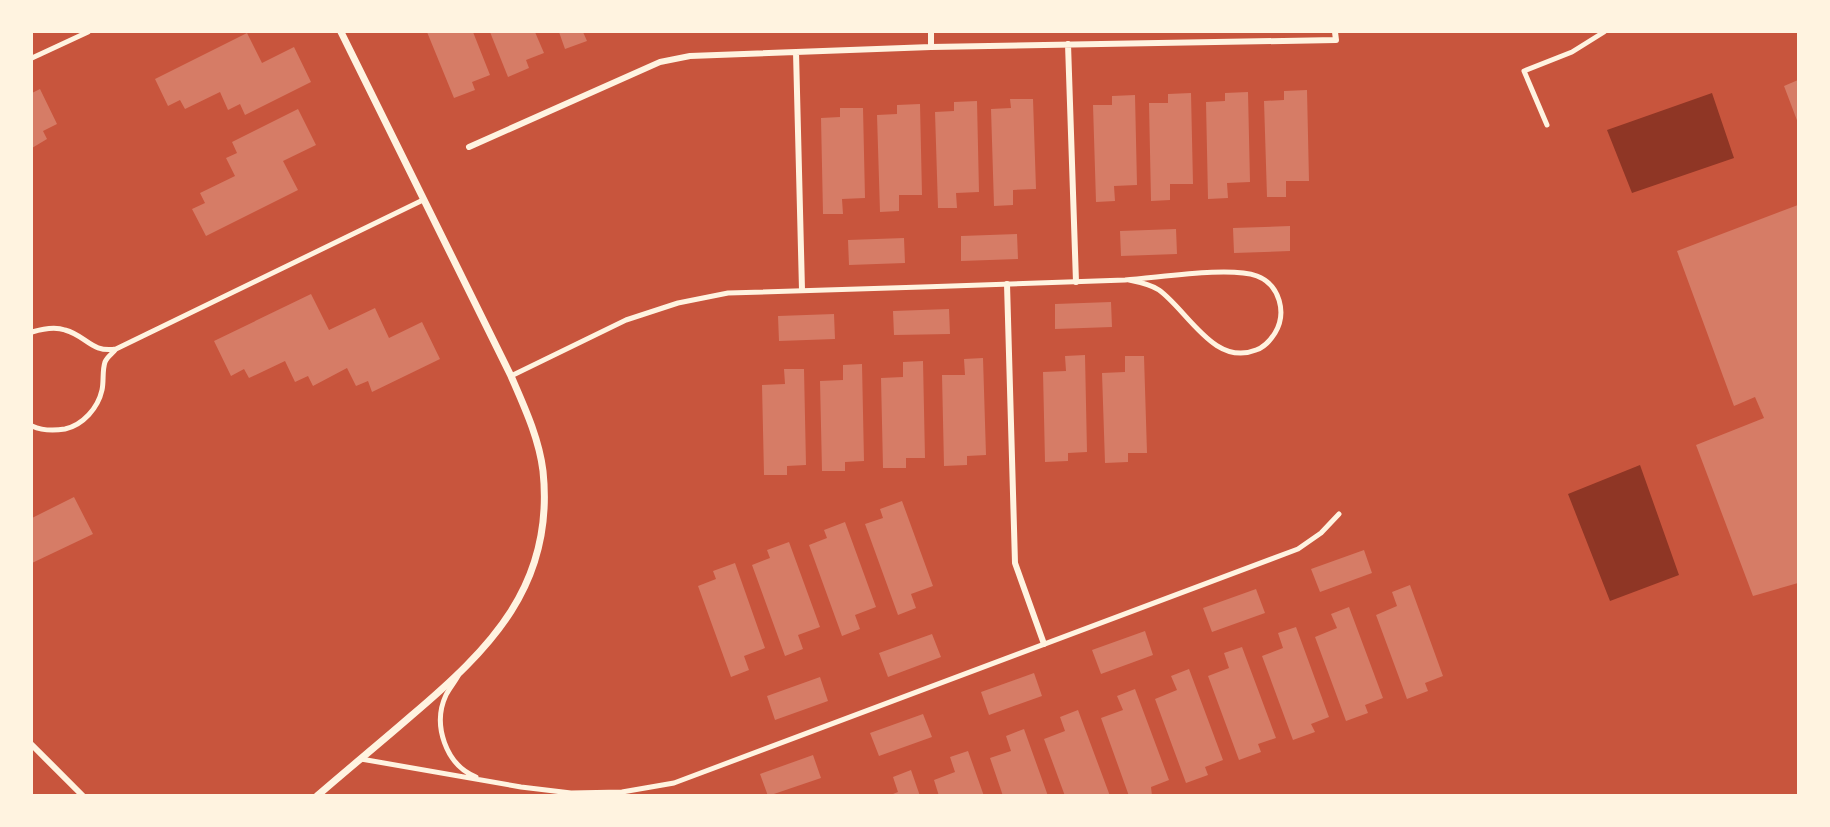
<svg xmlns="http://www.w3.org/2000/svg" width="1830" height="827" font-family="Quicksand,sans-serif">
<style>
.water{fill:#8f3625}
.building{fill:#d67c66}
.lines{fill:none;stroke-linecap:round;stroke-linejoin:round}
.service{stroke:#fff3e0;stroke-width:5}
.pedestrian{stroke:#fff3e0;stroke-width:6}
.minor{stroke:#fff3e0;stroke-width:7}
</style>
<rect width="100%" height="100%" fill="#c8553d"/>
<path class="water" d="M 1712,93 L 1734,158 L 1632,193 L 1607,130 Z
M 1640,465 L 1679,575 L 1610,601 L 1568,494 Z"/>
<path class="building" d="M 427,32 L 473,32 L 490,75 L 472,82 L 475,90 L 454,98 Z
M 490,32 L 535,32 L 544,53 L 526,60 L 529,68 L 508,77 Z
M 559,32 L 583,32 L 587,41 L 565,49 Z
M 247,33 L 262,63 L 294,47 L 311,82 L 245,115 L 240,104 L 228,110 L 220,92 L 185,109 L 180,100 L 168,106 L 155,79 Z
M 1798,80 L 1798,123 L 1784,86 Z
M 40,89 L 57,124 L 43,131 L 47,139 L 32,148 L 32,93 Z
M 1307,90 L 1309,181 L 1286,181 L 1286,197 L 1267,197 L 1264,101 L 1284,100 L 1284,91 Z
M 1248,92 L 1250,182 L 1227,183 L 1228,198 L 1208,199 L 1206,102 L 1225,101 L 1225,93 Z
M 1191,93 L 1193,184 L 1170,184 L 1170,200 L 1151,201 L 1149,103 L 1168,103 L 1168,94 Z
M 1135,95 L 1137,185 L 1114,186 L 1115,201 L 1096,202 L 1093,105 L 1112,105 L 1112,96 Z
M 1010,99 L 1033,99 L 1036,189 L 1013,190 L 1013,205 L 994,206 L 991,109 L 1011,108 Z
M 977,101 L 979,192 L 956,193 L 957,208 L 938,208 L 935,112 L 954,111 L 954,102 Z
M 920,104 L 922,195 L 899,195 L 899,211 L 880,212 L 877,115 L 897,114 L 897,105 Z
M 840,108 L 863,108 L 865,198 L 842,199 L 843,214 L 823,214 L 821,118 L 840,117 Z
M 298,109 L 316,145 L 283,161 L 298,190 L 206,236 L 192,209 L 205,203 L 200,193 L 235,176 L 226,158 L 237,153 L 232,142 Z
M 1798,205 L 1798,583 L 1753,596 L 1696,445 L 1764,418 L 1755,397 L 1734,406 L 1677,251 Z
M 1290,226 L 1290,251 L 1234,253 L 1233,228 Z
M 1176,229 L 1177,254 L 1121,256 L 1120,231 Z
M 1017,234 L 1018,259 L 961,261 L 961,236 Z
M 904,238 L 905,263 L 849,265 L 848,240 Z
M 311,294 L 329,330 L 375,308 L 389,338 L 422,322 L 440,359 L 372,392 L 368,381 L 356,386 L 347,368 L 313,386 L 308,376 L 295,382 L 285,361 L 249,378 L 244,369 L 231,376 L 214,341 Z
M 1111,302 L 1112,327 L 1055,329 L 1055,304 Z
M 949,309 L 950,334 L 894,335 L 893,311 Z
M 834,314 L 835,339 L 779,341 L 778,316 Z
M 1085,355 L 1087,452 L 1068,453 L 1068,461 L 1045,462 L 1043,372 L 1066,371 L 1065,356 Z
M 1125,356 L 1144,356 L 1147,453 L 1128,453 L 1128,462 L 1105,463 L 1102,373 L 1125,372 Z
M 983,358 L 986,455 L 967,456 L 967,465 L 944,466 L 942,375 L 965,375 L 964,359 Z
M 923,361 L 925,458 L 906,458 L 906,468 L 883,468 L 881,378 L 903,377 L 903,362 Z
M 862,364 L 864,461 L 845,462 L 845,471 L 822,471 L 820,381 L 843,380 L 843,365 Z
M 784,369 L 804,369 L 806,465 L 787,466 L 787,475 L 764,475 L 762,385 L 785,384 Z
M 74,497 L 93,534 L 32,563 L 32,518 Z
M 902,501 L 933,586 L 911,594 L 916,608 L 898,615 L 865,524 L 883,518 L 880,509 Z
M 845,522 L 876,607 L 855,615 L 860,629 L 842,636 L 809,545 L 827,538 L 824,530 Z
M 789,542 L 820,627 L 798,635 L 803,649 L 785,656 L 752,565 L 770,558 L 767,550 Z
M 1364,550 L 1372,573 L 1320,592 L 1311,569 Z
M 735,563 L 765,648 L 744,656 L 749,670 L 731,677 L 698,586 L 716,579 L 713,571 Z
M 1410,585 L 1443,676 L 1425,683 L 1428,691 L 1407,699 L 1376,615 L 1397,606 L 1392,592 Z
M 1256,589 L 1265,613 L 1212,632 L 1203,608 Z
M 1349,607 L 1383,698 L 1365,705 L 1368,713 L 1346,721 L 1315,637 L 1337,628 L 1331,614 Z
M 1296,627 L 1329,717 L 1311,724 L 1315,732 L 1293,740 L 1262,656 L 1283,648 L 1278,633 Z
M 1145,631 L 1153,655 L 1101,674 L 1092,650 Z
M 932,634 L 941,657 L 888,677 L 879,653 Z
M 1242,647 L 1276,738 L 1258,744 L 1261,752 L 1239,760 L 1208,676 L 1229,668 L 1224,653 Z
M 1189,669 L 1223,760 L 1205,767 L 1208,775 L 1186,783 L 1155,699 L 1177,690 L 1171,676 Z
M 1034,673 L 1042,696 L 989,715 L 981,692 Z
M 820,677 L 828,701 L 775,720 L 767,696 Z
M 1135,689 L 1169,780 L 1151,787 L 1152,796 L 1129,796 L 1101,718 L 1123,710 L 1117,696 Z
M 1078,710 L 1110,796 L 1065,796 L 1044,739 L 1065,731 L 1060,717 Z
M 923,714 L 932,737 L 879,756 L 870,733 Z
M 1024,729 L 1048,796 L 1003,796 L 990,758 L 1011,751 L 1006,736 Z
M 968,751 L 984,796 L 939,796 L 934,780 L 955,772 L 950,757 Z
M 813,755 L 821,778 L 768,796 L 760,774 Z
M 911,770 L 920,796 L 888,796 L 898,792 L 893,777 Z"/>
<g class="lines">
<path class="service" d="M 32,58 L 88,32
M 1547,125 L 1524,71 L 1572,52 L 1604,32
M 32,332 C 42,329 54,326 65,330 C 87,336 91,353 116,349 C 112,354 107,357 105,362 C 102,371 104,381 102,390 C 98,408 83,425 65,429 C 53,431 43,431 32,426
M 116,349 L 423,200
M 511,376 L 626,320 L 678,303 L 728,293 C 860,289 993,285 1125,280 C 1158,278 1229,266 1257,276 C 1280,285 1287,313 1275,333 C 1270,341 1265,347 1256,350 C 1214,367 1188,311 1159,290 C 1150,284 1139,282 1129,280
M 458,676 C 454,683 449,689 446,695 C 432,725 446,765 476,777
M 361,759 L 521,787 L 571,793 L 622,792 L 674,783 L 1298,549 L 1321,533 L 1339,514"/>
<path class="pedestrian" d="M 931,32 L 931,47
M 1068,44 L 1076,282
M 796,52 L 802,290
M 469,147 L 660,62 L 690,56 L 931,47 L 1336,40 L 1335,32
M 1007,284 L 1015,563 L 1044,644
M 32,745 L 83,796"/>
<path class="minor" d="M 317,796 C 348,769 380,743 411,716 C 490,649 555,585 543,471 C 539,438 524,406 511,376 L 341,32"/>
</g>
<rect width="1830" height="827" fill="none" stroke="#fff3e0" stroke-width="66"/>
</svg>
